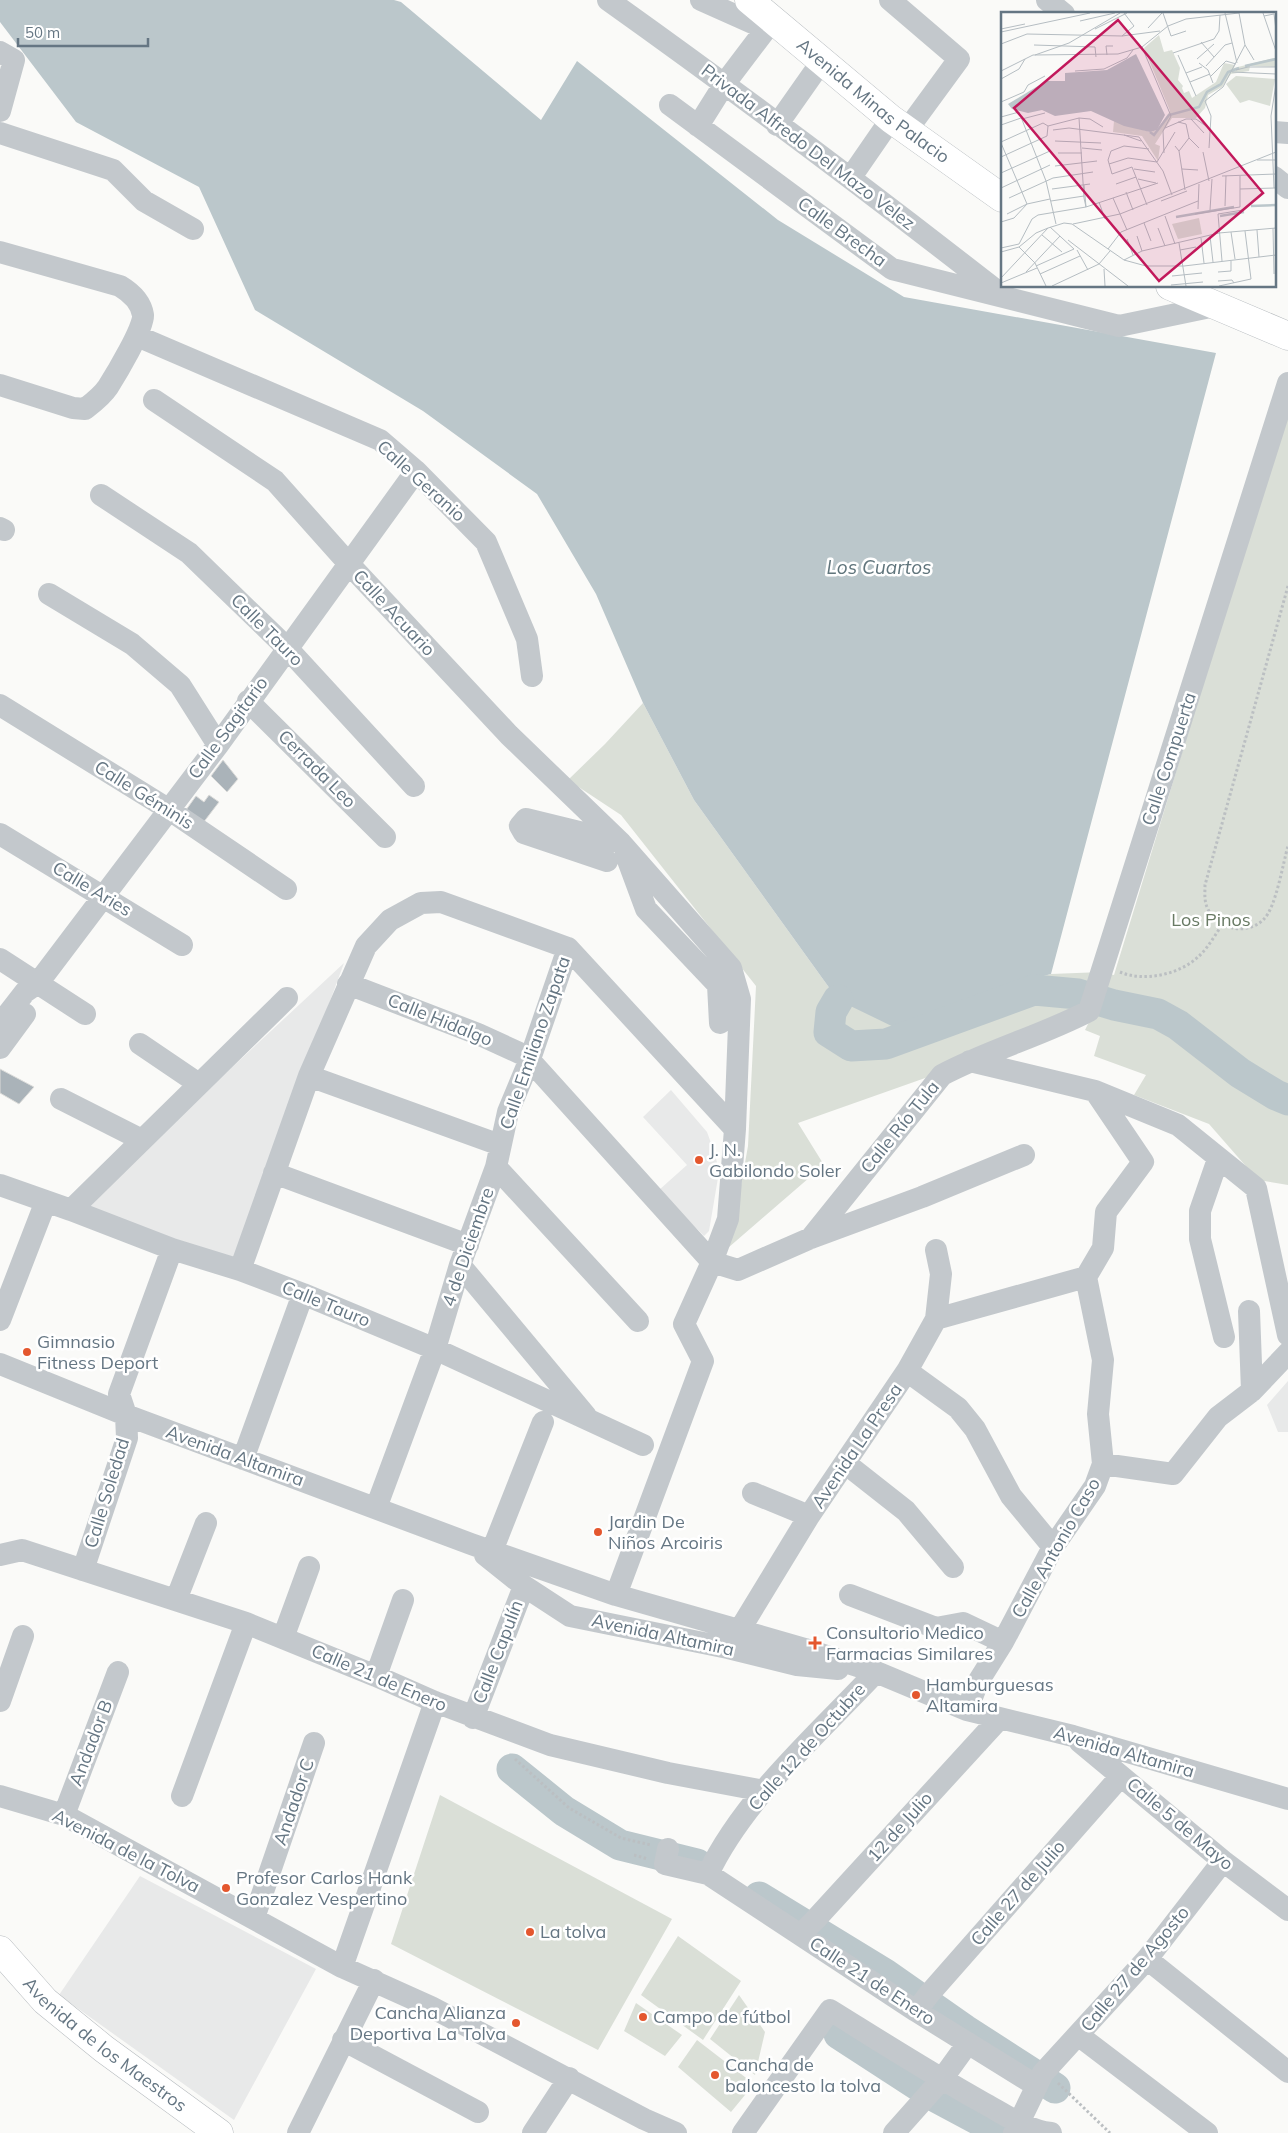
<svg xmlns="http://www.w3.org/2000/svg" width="1288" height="2133" font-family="Mulish,sans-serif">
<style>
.built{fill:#e8e9e9}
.green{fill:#dadfd7}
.water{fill:#bbc7cb}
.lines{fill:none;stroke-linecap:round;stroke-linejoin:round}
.river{stroke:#bbc7cb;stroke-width:31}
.building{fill:#aab3b9;stroke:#dcdcda}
.major-casing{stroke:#b5babe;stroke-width:29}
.path{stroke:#bbbfc2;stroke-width:3;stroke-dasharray:2.5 2.5;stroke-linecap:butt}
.minor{stroke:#c3c8cc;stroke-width:22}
.major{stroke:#fff;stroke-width:28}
.poi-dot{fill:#e4572e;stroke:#fff;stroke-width:2}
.labels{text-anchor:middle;stroke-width:5;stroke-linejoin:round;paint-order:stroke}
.street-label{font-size:18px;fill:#657683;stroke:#fff}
.park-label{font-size:18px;fill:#687a64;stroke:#fff}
.poi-label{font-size:18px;fill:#657683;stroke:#fff;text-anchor:start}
.water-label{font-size:19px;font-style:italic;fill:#60757c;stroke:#fff}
.inset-river{fill:none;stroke:#bbc7cb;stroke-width:2.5}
.inset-road{fill:none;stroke:#b5bdc2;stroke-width:1}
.view{fill:#c2185b;fill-opacity:0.15;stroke:#c2185b;stroke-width:2.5}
.inset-edge{fill:none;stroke:#657683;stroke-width:2.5}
</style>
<rect width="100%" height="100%" fill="#fafaf8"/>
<path class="built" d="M 344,963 L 234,1262 L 81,1208 Z
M 671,1090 L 707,1132 L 715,1154 L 719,1172 L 709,1231 L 704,1236 L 659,1190 L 687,1165 L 643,1117 Z
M 1288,1381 L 1288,1432 L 1278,1432 L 1267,1405 Z
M 140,1876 L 316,1969 L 234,2120 L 59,1995 Z"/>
<path class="green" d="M 1288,406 L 1288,1185 L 1258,1180 L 1209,1124 L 1134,1095 L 1146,1075 L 1094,1056 L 1100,1036 L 1085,1030 L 1094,1012 L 928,1077 L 798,1123 L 824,1165 L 721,1254 L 736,1213 L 748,1146 L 756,986 L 621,815 L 568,780 L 605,744 L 643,703 L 694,800 L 838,1000 L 949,1014 L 1014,984 L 1051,974 L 1102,972 L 1114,975 Z
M 440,1795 L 672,1919 L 598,2050 L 391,1944 Z
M 678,1936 L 741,1981 L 703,2040 L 641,1995 Z
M 739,1995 L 765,2032 L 755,2075 L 710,2039 Z
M 636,2003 L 682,2035 L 665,2056 L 624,2031 Z
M 697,2040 L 754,2084 L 731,2112 L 678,2067 Z"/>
<path class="water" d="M 0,0 L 394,0 L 401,2 L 541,120 L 577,61 L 778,220 L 904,297 L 1216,353 L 1051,974 L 1014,984 L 949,1014 L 902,1031 L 838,1000 L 694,800 L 643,703 L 596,594 L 537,494 L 423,411 L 255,310 L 199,187 L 76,122 L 0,22 Z"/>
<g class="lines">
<path class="river" d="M 838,1000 L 831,1012 L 829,1032 L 851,1046 L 886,1044 L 1034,990 L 1078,994 L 1114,1005 L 1158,1014 L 1178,1025 L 1240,1073 L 1276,1095 L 1288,1100
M 512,1769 L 564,1811 L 620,1845 L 697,1864
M 759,1897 L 885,1974 L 965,2030 L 1055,2088
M 839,2034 L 936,2097 L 1003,2133"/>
</g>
<path class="building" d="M 223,760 L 238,779 L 227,792 L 211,776 Z
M 209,795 L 219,802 L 203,823 L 186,810 L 196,796 L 204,802 Z
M 0,1069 L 34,1087 L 19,1104 L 0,1093 Z"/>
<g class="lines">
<g class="major-casing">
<g id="major">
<path id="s1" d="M 749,0 L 891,119 L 1002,198"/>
<path d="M 1170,286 L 1288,336"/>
<path id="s2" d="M 0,1950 L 45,2001 L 104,2049 L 219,2133"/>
</g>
</g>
<path class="path" d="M 1288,586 L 1205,885 C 1205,892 1204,900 1207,907 C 1216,930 1248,936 1264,919 C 1276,907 1283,863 1288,846
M 1120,972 C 1143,982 1180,975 1199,956 C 1208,948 1215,935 1222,925
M 515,1759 L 569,1808 L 621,1838 L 651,1845
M 634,1855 L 648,1859
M 1058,2083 L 1110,2133"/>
<path class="minor" d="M 608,0 C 740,94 870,192 997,291
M 701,0 L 766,29
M 890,0 L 959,59 L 907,130
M 1047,0 L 1064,14
M 0,52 L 14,60 L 0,111
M 670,105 L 892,269 L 1119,326 L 1215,306
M 777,125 L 822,61
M 698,126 L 725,83 L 772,21
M 1274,132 L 1288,133
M 0,133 L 113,170 L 144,201 L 193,229
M 851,177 L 891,119
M 1274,177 L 1288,188
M 0,252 L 120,286 C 130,292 141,302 143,315 C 145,326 115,376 108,387 C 102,396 94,402 85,409 L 73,408 L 0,385
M 137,336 L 380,440 L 416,471 L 486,542 L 527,639 L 532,676
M 154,400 L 275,481 L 349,564 L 509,735 L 621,843 L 731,968 L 740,999 L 735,1129 L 728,1219 L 712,1262 L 684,1324 L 703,1361 L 616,1595
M 101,495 L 189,553 L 287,648 L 414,786
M 0,528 L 4,530
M 49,594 L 132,644 L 180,685 L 218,745
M 248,701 L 385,837
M 0,705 L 168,809 L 286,889
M 0,834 L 182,945
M 626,855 L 646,909 L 718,985 L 720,1023
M 607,861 L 524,833 L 520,826 L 526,819 L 620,842
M 0,959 L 85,1014
M 348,984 L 478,1034 L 526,1056 L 712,1262
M 0,1024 L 25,992 L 38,983 L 218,745 L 416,471
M 140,1044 L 199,1084
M 0,1048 L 25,1014
M 970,1061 L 1095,1091 L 1178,1125 L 1256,1188 L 1288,1335
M 309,1076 L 500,1145
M 61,1099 L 142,1140
M 1218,1159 L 1200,1211 L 1200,1239 L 1224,1337
M 496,1167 L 638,1321
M 274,1173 L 468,1245
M 0,1185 L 71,1210 L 172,1249 L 240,1270 L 303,1294 L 435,1349 L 643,1445
M 71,1210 L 287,998
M 811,1238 L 942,1075 C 989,1050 1041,1036 1089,1011 L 1288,383
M 712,1262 L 738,1270 L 811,1238 L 922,1197 L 1024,1155
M 460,1265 L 586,1416
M 240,1270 L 309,1076 L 366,946 L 390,920 L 421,903 L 441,902 L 568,948 L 735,1129
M 1249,1311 L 1252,1391
M 936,1319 L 1086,1277
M 0,1320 L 46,1201
M 0,1364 L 126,1415 L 471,1544 L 616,1595 L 805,1649 L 876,1672 L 967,1710 L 1073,1736 L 1288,1799
M 907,1371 L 958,1408 L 975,1429 L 1011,1496 L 1053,1547
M 243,1459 L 303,1294
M 845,1463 L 906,1511 L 953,1567
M 1103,1464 L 1173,1474 L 1218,1417 L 1252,1391 L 1288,1353
M 753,1493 L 809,1516
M 376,1508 L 435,1349 L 460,1265 L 496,1167 L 508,1112 L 530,1059 L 568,948
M 492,1551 L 543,1422
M 0,1555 L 22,1550 L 246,1623 L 376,1676 L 435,1702 L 550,1745 L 668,1773 L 764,1791
M 485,1555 L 524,1586 L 570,1616 L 728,1648 L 797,1665 L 838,1669
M 83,1570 L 127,1438 L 126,1415 L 119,1394 L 172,1249
M 850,1595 L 936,1628 L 963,1623 L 1003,1642
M 176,1600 L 206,1523
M 739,1631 L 809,1516 L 907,1371 L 936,1319 L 941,1274 L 936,1250
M 283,1638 L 309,1567
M 376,1676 L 403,1600
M 0,1701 L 23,1636
M 967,1710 L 978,1682 L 1003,1642 L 1053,1547 L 1095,1486 L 1103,1464 L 1098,1414 L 1103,1360 L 1086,1277 L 1103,1248 L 1106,1212 L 1143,1162 L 1095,1091
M 473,1718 L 524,1586
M 1080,1742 L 1223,1861 L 1288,1910
M 0,1796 L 64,1815 L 342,1967 L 431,2007 L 644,2119 L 676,2133
M 182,1796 L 246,1623
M 64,1815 L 118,1672
M 668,1849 L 665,1864 L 708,1874 L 916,2011 L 1037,2086
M 708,1874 C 744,1798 819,1733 876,1672
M 254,1918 L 314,1743
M 799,1933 L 804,1931 L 814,1921 L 999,1719
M 1147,1959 L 1288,2072
M 342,1967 L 435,1702
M 916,2011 L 930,1993 L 1121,1776
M 1078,2035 L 1207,2133
M 343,2040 L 478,2112
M 298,2133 L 374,1980
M 533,2133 L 569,2078
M 743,2133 L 830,2010 C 880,2041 930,2073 982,2102 C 1004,2114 1026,2130 1051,2133
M 894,2133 L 942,2079 L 968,2043
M 1014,2133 L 1043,2073 L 1147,1959 L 1223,1861"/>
<use href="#major" class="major"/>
</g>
<g class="poi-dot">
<circle cx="699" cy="1160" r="5"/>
<circle cx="27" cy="1352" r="5"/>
<circle cx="598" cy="1532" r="5"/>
<path d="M812.5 1635.5h5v5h5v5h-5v5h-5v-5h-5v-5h5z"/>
<circle cx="916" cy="1695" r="5"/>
<circle cx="226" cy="1888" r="5"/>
<circle cx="530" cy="1932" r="5"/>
<circle cx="643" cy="2017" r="5"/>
<circle cx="516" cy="2023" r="5"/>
<circle cx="715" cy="2075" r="5"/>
</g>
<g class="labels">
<g class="street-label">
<text dy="6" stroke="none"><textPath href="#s1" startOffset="160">Avenida Minas Palacio</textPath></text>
<text transform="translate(808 147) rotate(37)" y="6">Privada Alfredo Del Mazo Velez</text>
<text transform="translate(842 232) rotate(36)" y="6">Calle Brecha</text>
<text transform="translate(421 481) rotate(42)" y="6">Calle Geranio</text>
<text transform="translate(394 613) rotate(47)" y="6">Calle Acuario</text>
<text transform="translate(267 630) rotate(45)" y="6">Calle Tauro</text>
<text transform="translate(228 728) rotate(-54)" y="6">Calle Sagitario</text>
<text transform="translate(1169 759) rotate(-72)" y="6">Calle Compuerta</text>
<text transform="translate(317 769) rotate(45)" y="6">Cerrada Leo</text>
<text transform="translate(144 795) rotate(32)" y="6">Calle Géminis</text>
<text transform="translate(92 889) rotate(31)" y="6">Calle Aries</text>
<text transform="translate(440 1020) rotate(22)" y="6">Calle Hidalgo</text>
<text transform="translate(535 1043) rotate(-71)" y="6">Calle Emiliano Zapata</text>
<text transform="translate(900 1127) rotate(-51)" y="6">Calle Río Tula</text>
<text transform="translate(468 1247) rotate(-71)" y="6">4 de Diciembre</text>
<text transform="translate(326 1304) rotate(22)" y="6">Calle Tauro</text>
<text transform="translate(857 1446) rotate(-56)" y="6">Avenida La Presa</text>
<text transform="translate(235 1456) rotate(20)" y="6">Avenida Altamira</text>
<text transform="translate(107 1493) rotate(-73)" y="6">Calle Soledad</text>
<text transform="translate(1056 1548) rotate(-60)" y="6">Calle Antonio Caso</text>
<text transform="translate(663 1635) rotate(12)" y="6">Avenida Altamira</text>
<text transform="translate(498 1652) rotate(-69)" y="6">Calle Capulín</text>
<text transform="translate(379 1678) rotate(23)" y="6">Calle 21 de Enero</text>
<text transform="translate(91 1743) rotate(-69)" y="6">Andador B</text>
<text transform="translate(807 1747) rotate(-48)" y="6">Calle 12 de Octubre</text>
<text transform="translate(1124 1752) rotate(16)" y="6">Avenida Altamira</text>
<text transform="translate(294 1802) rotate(-71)" y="6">Andador C</text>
<text transform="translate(1180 1824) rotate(40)" y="6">Calle 5 de Mayo</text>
<text transform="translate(900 1827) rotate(-48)" y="6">12 de Julio</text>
<text transform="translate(126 1851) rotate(27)" y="6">Avenida de la Tolva</text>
<text transform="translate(1018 1893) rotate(-49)" y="6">Calle 27 de Julio</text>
<text transform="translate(1135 1969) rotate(-50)" y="6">Calle 27 de Agosto</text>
<text transform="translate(872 1981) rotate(33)" y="6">Calle 21 de Enero</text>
<text dy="6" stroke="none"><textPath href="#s2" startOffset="142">Avenida de los Maestros</textPath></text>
</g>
<g class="park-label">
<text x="1211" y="926">Los Pinos</text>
</g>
<g class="poi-label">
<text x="709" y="1156">J. N.<tspan x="709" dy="21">Gabilondo Soler</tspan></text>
<text x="37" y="1348">Gimnasio<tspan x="37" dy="21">Fitness Deport</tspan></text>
<text x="608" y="1528">Jardin De<tspan x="608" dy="21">Niños Arcoiris</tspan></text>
<text x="826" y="1639">Consultorio Medico<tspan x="826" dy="21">Farmacias Similares</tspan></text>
<text x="926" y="1691">Hamburguesas<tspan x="926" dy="21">Altamira</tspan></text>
<text x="236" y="1884">Profesor Carlos Hank<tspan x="236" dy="21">Gonzalez Vespertino</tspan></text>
<text x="540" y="1938">La tolva</text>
<text x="506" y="2019" text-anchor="end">Cancha Alianza<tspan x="506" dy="21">Deportiva La Tolva</tspan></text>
<text x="653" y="2023">Campo de fútbol</text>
<text x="725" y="2071">Cancha de<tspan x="725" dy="21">baloncesto la tolva</tspan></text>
</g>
<g class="water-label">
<text x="879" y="574">Los Cuartos</text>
</g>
</g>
<g transform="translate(1001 12)">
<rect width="275" height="275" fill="#fafaf8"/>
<path d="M 158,23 L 163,40 L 171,38 L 179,56 L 177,68 L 182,74 L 181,76 L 183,81 L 188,79 L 191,86 L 215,70 L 223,51 L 234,53 L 233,56 L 273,46 L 275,49 L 275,55 L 249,54 L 248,59 L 230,62 L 232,59 L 221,75 L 207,83 L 204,96 L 195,106 L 171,106 L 154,132 L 159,134 L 157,149 L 141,124 L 112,120 L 113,109 L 149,120 L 156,118 L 169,99 L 143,36 ZM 235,64 L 274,67 L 269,94 L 248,88 L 239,91 L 225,72 ZM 198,206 L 201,222 L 177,227 L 171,212 Z" fill="#dadfd7"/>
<path d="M 135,42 L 164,103 L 156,118 L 149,120 L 123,114 L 90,99 L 54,104 L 41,98 L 27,101 L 11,97 L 7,92 L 45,69 L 64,69 L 64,61 L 106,58 Z" fill="#bbc7cb"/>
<path class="inset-river" d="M 244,54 L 275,47M 149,120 L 153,123 L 168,103 L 198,95 L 206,80 L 220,72 L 227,60 L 238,56M 250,194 L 275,193M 219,204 L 243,200M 175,205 L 233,195"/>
<path class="inset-road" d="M 162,1 L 170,24 L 185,19M 224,1 L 236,51M 238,1 L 244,33 L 253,48M 262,1 L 275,39M 263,4 L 273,2 L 275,18M 79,9 L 114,1M 147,16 L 161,1M 0,17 L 24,12M 94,17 L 126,1M 0,20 L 89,1M 121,24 L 133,14 L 123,1M 200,30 L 213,45M 0,32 L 26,22 L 121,24 L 159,19M 33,33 L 94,35 L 95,45M 141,35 L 170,104 L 162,119 L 163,141M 172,41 L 213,27 L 218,19 L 219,3M 34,43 L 68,31 L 119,1M 106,43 L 105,34 L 112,34M 177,43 L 195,84M 196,47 L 213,32M 198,51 L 207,58 L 212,71M 205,54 L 224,33 L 231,31M 235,58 L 247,55 L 275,55M 0,59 L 32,43 L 117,42 L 141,35 L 167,14 L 185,7 L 238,1M 74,59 L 103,57 L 126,46 L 132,38M 231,60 L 275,62M 185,61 L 201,55M 210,64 L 225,49 L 235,52M 0,67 L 18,57 L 24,47M 189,70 L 209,62M 0,90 L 23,80 L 27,73 L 44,64M 0,105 L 18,100 L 45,169 L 55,212M 78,106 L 83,186 L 85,195 L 83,173M 21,107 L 44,101M 190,107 L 203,121M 177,110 L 185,112 L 188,126 L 198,136M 0,113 L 20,106M 47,114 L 78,106 L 89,107 L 102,115M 164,116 L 185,107 L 195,107 L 209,117M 52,118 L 68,116 L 138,125 L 162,159 L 171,183M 123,123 L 140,129M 54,129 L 100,131M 0,130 L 42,111 L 47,114 L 46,124 L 0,145M 0,131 L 26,192 L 13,206 L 0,210M 174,134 L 178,139 L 184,178M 81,136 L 101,138M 208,136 L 210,104 L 204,89 L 222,75 L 244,33M 178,139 L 188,126M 202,140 L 208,169M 57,141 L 81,141M 256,148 L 275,148M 156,150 L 174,120M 108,152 L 127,146 L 156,150M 54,154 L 96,149M 133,157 L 154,160M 181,157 L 197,158M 0,161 L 49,139M 221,164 L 275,162M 137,167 L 155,171M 115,172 L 135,165M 0,176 L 49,153M 273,176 L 270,104 L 275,72M 51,177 L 89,172M 239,177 L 274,176M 125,180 L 132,198M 8,186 L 52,166 L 92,160M 112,186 L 126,218M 50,189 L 83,184M 160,189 L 186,179M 98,190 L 104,207M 146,193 L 131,155 L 111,162 L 107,148 L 110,139 L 123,134 L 148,137M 224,194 L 225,164M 197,197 L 198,172M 209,198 L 211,167M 6,202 L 26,192 L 49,187M 194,202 L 239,195 L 239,164M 164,204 L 174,232M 143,211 L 150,229M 72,212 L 119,202 L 275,140M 157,216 L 164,234M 272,216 L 273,262M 256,218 L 258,245M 230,220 L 234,247M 41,223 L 61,240M 136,224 L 141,239M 209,224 L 212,250M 200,226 L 203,251M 126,227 L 132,243M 67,228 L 127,274M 178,231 L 185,274M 18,235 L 34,251 L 45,274M 0,236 L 18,232 L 31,207 L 37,203 L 85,195 L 157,171M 107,237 L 120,220 L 197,189M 76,238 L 87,258M 179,238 L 195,235M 0,240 L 18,235 L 35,221 L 47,216M 123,248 L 141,239 L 218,221 L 275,216M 221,249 L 217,202 L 242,198M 35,254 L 73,237 L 49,215M 103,257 L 104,274M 25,260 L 59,224M 217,260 L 230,259 L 230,249M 39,262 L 79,244M 171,264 L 201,261M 0,266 L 47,216 L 63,211 L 71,212 L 123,248 L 145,254 L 183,254 L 275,243M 217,269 L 231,268 L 233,271M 0,271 L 36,256M 170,273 L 202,270M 51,274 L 98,252 L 109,239M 218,274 L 250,267 L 244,219"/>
<path class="view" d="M 117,8 L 262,181 L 158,269 L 13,96 Z"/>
<rect width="275" height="275" class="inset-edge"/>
</g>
<path d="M18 38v8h130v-8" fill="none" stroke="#657683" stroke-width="2.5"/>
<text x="25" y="38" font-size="15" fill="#657683" stroke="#ffffff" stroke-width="4" paint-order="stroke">50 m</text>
</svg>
